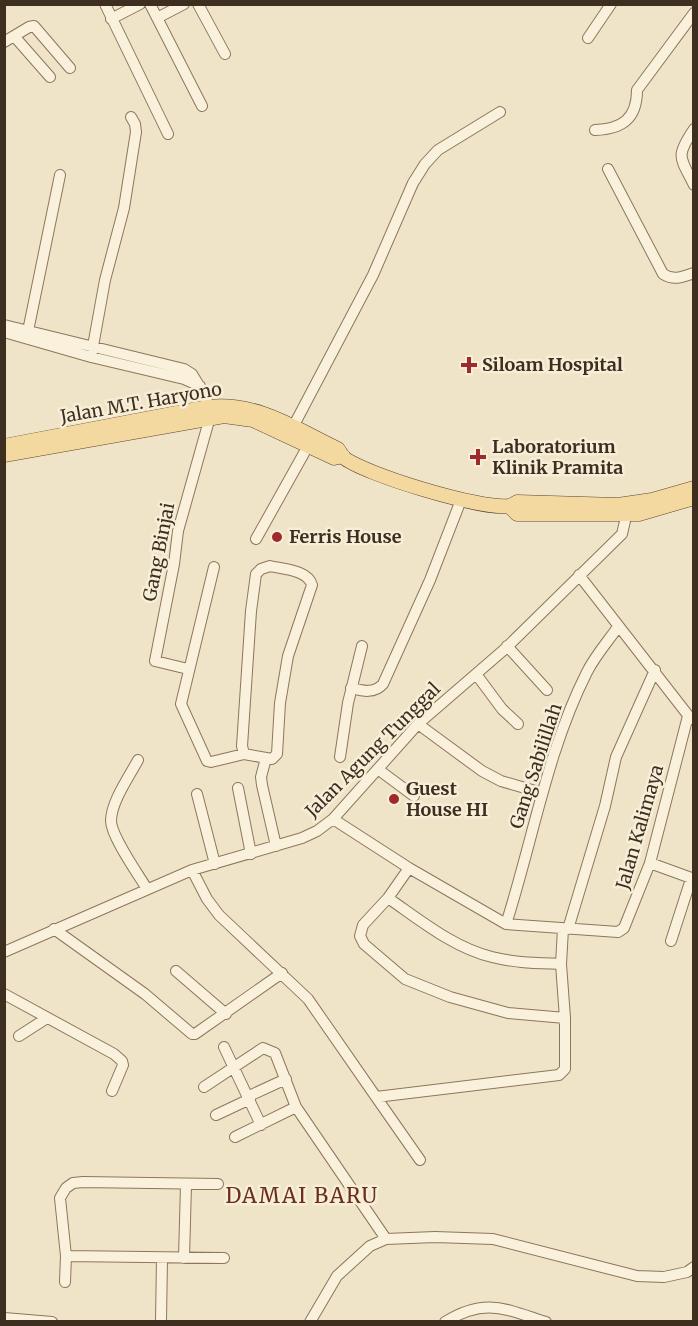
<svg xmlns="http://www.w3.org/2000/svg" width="698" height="1326" font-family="Merriweather,serif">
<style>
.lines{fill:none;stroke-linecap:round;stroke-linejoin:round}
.minor-casing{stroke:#8d765c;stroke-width:12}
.major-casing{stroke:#5b4430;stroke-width:15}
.minor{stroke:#faf1dc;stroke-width:10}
.major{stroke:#f3d9a0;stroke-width:14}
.poi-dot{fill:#9e2a2b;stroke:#f7eed8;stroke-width:2}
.labels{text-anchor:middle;stroke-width:5;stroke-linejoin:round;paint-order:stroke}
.poi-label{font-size:18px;font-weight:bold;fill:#3d2e20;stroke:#f7eed8;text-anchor:start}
.street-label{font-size:18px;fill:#3d2e20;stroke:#f7eed8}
.quarter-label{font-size:21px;letter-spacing:1.5px;fill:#6b2e1e;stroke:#f7eed8}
</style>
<rect width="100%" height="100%" fill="#f0e4c8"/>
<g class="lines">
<g class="minor-casing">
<path id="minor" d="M 105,4 L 168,134
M 150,4 L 202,106
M 198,4 L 225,54
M 157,18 L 184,4
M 111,19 L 140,4
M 14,36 L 50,77
M 588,38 L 611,4
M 4,42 L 29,27 L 34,26 L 70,68
M 694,129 C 675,157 680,157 694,185
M 595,130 C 622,129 637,119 637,90 L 694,13
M 608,169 L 663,274 C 674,281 682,277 694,273
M 4,325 L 184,369 L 192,374 L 206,397 L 210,417 L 178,531 L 174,564 L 155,661 L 188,669
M 28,331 L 60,175
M 4,332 L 91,357 L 184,379 L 200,386
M 91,357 L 105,280 L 124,208 L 136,132 L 135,124 L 131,117
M 293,427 L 373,275 L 413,183 L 425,164 L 438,150 L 500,112
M 256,539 L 308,446
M 270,566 C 283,569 308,570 312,585 L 288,656 L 280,703 L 277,754 L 272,759 L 244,754 L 242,746 L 251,611 L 256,574 L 261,569 Z
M 214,567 L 181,704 L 207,761 L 211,762 L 244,754
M 579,575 L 691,719
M 507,646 L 547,690
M 476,674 L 502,709 L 518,724
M 351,688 C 363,691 374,694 383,684 L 430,580 L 461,500
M 418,724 L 482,771 L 501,781 L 542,793
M 340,757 L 348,703 L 362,646
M 266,758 L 261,777 L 262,785 L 276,846
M 138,760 C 129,777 111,802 111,821 C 111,836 138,874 147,889
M 379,770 L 414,796
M 238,788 L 251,854
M 197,794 L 215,864
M 333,819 L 409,868 L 506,924 L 618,932 L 624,928 L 650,863 L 688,716
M 650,863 L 694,879
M 409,868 L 388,898 L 363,925 L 360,936 L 364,944 L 405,979 L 450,997 L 508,1013 L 565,1018
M 192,870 L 207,899 L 219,915 L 308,999 L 376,1097
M 388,898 C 420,920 454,948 492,957 C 515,963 538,963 561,964
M 506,924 C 533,840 547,751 587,672 C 595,656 608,641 618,627
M 54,929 L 145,994 L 192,1034 L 195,1034 L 282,973
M 568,929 L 605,806 L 616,757 L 655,670
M 671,941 L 691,879
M 4,952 L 192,870 L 302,838 L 317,831 L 333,819 L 418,724 L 506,648 L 622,534 L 628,508
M 176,971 L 226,1014
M 4,994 L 114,1054 L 122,1061 L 123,1065 L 112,1091
M 19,1036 L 47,1018
M 224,1047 L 261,1125
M 204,1087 L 263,1048 L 275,1053 L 296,1107 L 386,1239
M 249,1096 L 286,1079
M 216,1115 L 250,1099
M 235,1137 L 296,1107
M 420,1160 L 376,1097 L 559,1075 L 565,1069 L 565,1018 L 561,964 L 563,929
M 66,1256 L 224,1258
M 184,1258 L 186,1185
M 65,1282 L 66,1256 L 60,1198 L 66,1188 L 73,1183 L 83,1182 L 218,1184
M 4,1318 L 52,1322
M 161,1322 L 162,1258
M 310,1322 L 337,1276 L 370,1246 L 386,1239 L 435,1237 L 493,1239 L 637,1276 L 664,1277 L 687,1272 L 694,1267
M 445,1322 C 485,1297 505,1309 546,1322"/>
</g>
<g class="major-casing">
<path id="major" d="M 4,446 L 208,407 C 256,401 296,429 338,449 C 339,451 342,455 343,457 C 363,474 482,510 509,506 C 510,506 516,503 517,502 L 618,505 L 652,500 L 694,488
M 4,455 L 224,416 L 253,420 L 334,458 L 343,456
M 509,506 L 517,514 L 639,514 L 694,498"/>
</g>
<use href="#minor" class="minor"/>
<use href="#major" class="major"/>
</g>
<g class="poi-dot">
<path d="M466 356h6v6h6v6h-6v6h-6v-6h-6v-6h6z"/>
<path d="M475 448h6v6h6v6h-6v6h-6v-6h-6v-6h6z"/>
<circle cx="277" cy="537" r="6"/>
<circle cx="394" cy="799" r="6"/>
</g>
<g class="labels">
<g class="poi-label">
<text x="482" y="371">Siloam Hospital</text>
<text x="492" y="453">Laboratorium<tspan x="492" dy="21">Klinik Pramita</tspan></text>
<text x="289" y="543">Ferris House</text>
<text x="406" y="795">Guest<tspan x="406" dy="21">House HI</tspan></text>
</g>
<g class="street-label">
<text transform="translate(141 403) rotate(-10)" y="6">Jalan M.T. Haryono</text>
<text transform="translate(159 552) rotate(-79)" y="6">Gang Binjai</text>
<text transform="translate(373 750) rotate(-45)" y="6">Jalan Agung Tunggal</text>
<text transform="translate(536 766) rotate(-72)" y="6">Gang Sabilillah</text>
<text transform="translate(640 827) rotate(-74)" y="6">Jalan Kalimaya</text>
</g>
<g class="quarter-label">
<text x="302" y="1203">DAMAI BARU</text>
</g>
</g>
<rect width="698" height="1326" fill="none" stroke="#3d2e20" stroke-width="12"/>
</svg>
